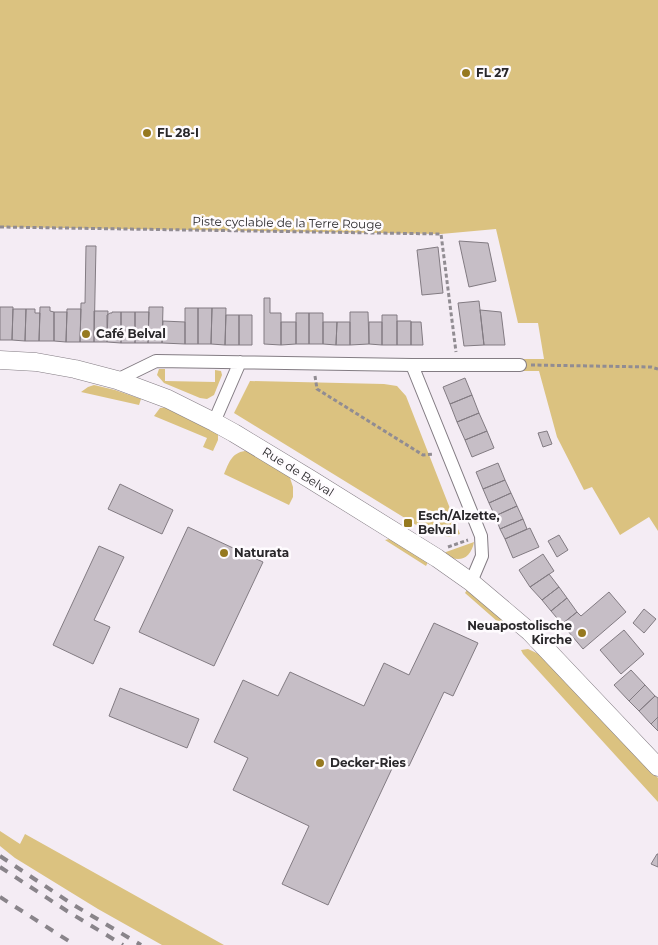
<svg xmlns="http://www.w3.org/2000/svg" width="658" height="945" font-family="Montserrat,sans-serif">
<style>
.green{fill:#dbc280}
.building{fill:#c6bec6;stroke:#827b82}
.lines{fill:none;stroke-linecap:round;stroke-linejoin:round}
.street-casing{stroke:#837c83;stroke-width:14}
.secondary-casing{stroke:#837c83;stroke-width:19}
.path{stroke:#918c92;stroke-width:3;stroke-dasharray:4 2.5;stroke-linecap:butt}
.street{stroke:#fff;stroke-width:12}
.secondary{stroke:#fff;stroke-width:18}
.rail{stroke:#89848a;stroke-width:4;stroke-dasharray:9 9;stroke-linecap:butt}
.poi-dot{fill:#967920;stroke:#fefbfe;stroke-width:2}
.labels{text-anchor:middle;stroke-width:5;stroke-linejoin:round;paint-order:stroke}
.poi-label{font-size:12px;font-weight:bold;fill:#2a282b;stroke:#fefbfe;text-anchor:start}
.street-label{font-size:12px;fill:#2a282b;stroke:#fefbfe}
</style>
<rect width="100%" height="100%" fill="#f4ecf4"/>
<path class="green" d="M 0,0 L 658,0 L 658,531 L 649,517 L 620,535 L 592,487 L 584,490 L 557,437 L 539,371 L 521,371 L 519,359 L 544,359 L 538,323 L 518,323 L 496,229 L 441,234 L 0,227 Z
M 159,369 L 165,369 L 165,381 L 215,382 L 215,370 L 221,371 L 222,375 L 214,395 L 207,399 L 200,398 L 164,383 L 157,375 Z
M 250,381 L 384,384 L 397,386 L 406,396 L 460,534 L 449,537 L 426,531 L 234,413 Z
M 94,385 L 115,390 L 141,399 L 139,405 L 81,392 L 88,387 Z
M 170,407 L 218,434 L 218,440 L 213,451 L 203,447 L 207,438 L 154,416 L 160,408 Z
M 245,451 L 253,452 L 289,475 L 293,487 L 293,497 L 289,505 L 224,474 C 229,463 231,453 245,451 Z
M 389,539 L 394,540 L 428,562 L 426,566 L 385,540 Z
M 474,542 C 471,559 458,564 445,554 L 446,552 Z
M 468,588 L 510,623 L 506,629 L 465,593 Z
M 528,649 L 545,657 L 658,778 L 658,802 L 523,654 L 521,650 Z
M 0,831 L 20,844 L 25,834 L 224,945 L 162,945 L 98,909 L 15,858 L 0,846 Z"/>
<path class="building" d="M 459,241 L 488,243 L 496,281 L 469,287 Z
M 86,246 L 96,246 L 94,342 L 80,342 L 81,303 L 85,303 Z
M 438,247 L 443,293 L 422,295 L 417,250 Z
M 264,298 L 270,298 L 270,313 L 281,313 L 281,345 L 264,344 Z
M 479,301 L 484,345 L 464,346 L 458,303 Z
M 0,307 L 13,307 L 12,340 L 0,340 Z
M 40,307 L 50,307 L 50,311 L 54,312 L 54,341 L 39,341 Z
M 149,307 L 163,307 L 162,343 L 148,343 Z
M 185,308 L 198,308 L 198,344 L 185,344 Z
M 198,308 L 212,308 L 211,344 L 198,344 Z
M 212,308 L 226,308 L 225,345 L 211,344 Z
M 13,309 L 26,309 L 25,341 L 12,340 Z
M 26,309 L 35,309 L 35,313 L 40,313 L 39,341 L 25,341 Z
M 67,309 L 81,309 L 80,342 L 66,342 Z
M 480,310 L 501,312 L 505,345 L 484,345 Z
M 94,311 L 108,311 L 107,342 L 94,342 Z
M 54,312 L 67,312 L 66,342 L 54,341 Z
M 112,312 L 121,312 L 121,343 L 107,342 L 107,315 L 110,313 L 112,313 Z
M 121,312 L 135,312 L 135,343 L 121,343 Z
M 135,312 L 149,312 L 148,343 L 135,343 Z
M 350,312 L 368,312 L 369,344 L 350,345 Z
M 296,313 L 309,313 L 309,344 L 296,344 Z
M 309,313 L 323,313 L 323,344 L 309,344 Z
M 226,315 L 239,315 L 239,345 L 225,345 Z
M 239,315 L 252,315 L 252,345 L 239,345 Z
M 382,315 L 397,315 L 397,345 L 382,345 Z
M 163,321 L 185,322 L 185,344 L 162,343 Z
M 397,321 L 411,321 L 411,345 L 397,345 Z
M 281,322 L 296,322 L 296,344 L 281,345 Z
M 323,322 L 337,322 L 336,345 L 323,344 Z
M 337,322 L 350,322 L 350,345 L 336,345 Z
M 369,322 L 382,322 L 382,345 L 369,344 Z
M 411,322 L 421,322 L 423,345 L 411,345 Z
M 465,378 L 472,395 L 450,404 L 443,387 Z
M 472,395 L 479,413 L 457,422 L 450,404 Z
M 479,413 L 487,431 L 465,440 L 457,422 Z
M 487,431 L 494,448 L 472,457 L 465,440 Z
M 547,431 L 552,444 L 543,447 L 538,433 Z
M 498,463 L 505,480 L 483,489 L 476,472 Z
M 505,480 L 511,493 L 489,503 L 483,489 Z
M 120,484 L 173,510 L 162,534 L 108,509 Z
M 511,493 L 517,506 L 495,516 L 489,503 Z
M 517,506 L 523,519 L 500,529 L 495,516 Z
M 523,519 L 527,529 L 505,539 L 500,529 Z
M 188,527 L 263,562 L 214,666 L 139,632 Z
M 530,528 L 539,547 L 513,558 L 505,539 Z
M 559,535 L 568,550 L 557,557 L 548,541 Z
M 99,546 L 124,557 L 94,620 L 110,627 L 93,664 L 53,645 Z
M 543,554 L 554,571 L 530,587 L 519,570 Z
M 549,574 L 559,587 L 542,600 L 530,587 Z
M 559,587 L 567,598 L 551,611 L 542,600 Z
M 609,592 L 626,612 L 583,649 L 562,624 L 577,612 L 581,616 Z
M 567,598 L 577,612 L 562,624 L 551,611 Z
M 644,609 L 656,619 L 644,633 L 633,623 Z
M 434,623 L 478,643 L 453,696 L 444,692 L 409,766 L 396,760 L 328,905 L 282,884 L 309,826 L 233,790 L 248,758 L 214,742 L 243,680 L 278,696 L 290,672 L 364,706 L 384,663 L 409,675 Z
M 624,630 L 644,654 L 621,674 L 600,650 Z
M 631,670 L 645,685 L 629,701 L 614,685 Z
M 645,685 L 655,696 L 639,711 L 629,701 Z
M 120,688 L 199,719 L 187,748 L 109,716 Z
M 655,696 L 658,698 L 658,717 L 651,724 L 639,711 Z
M 658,717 L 658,731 L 651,724 Z
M 657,854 L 658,854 L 658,867 L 651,864 Z"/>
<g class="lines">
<g class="street-casing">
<path id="street" d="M 412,365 L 481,536 L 482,556 L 471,582
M 117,380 L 156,361 L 412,365 L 520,365
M 214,422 L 240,362"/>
</g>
<g class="secondary-casing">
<path id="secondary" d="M 0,360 L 36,362 L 75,369 L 117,380 L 168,399 L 214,422 L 234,433 L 310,479 L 437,558 L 471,582 L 530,632 L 658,767"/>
</g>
<path class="path" d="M 0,227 L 441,234 L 456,352
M 531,365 L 651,367 L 658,369
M 315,376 L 317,389 L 423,455 L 434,454
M 448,547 L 468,540"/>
<use href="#street" class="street"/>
<use href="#secondary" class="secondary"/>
<path class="rail" d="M 0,856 L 72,904 L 141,945
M 0,867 L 67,911 L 123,945
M 0,897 L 75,945"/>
</g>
<g class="poi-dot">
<circle cx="466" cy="73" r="5"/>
<circle cx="147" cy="133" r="5"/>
<circle cx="86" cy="334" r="5"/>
<rect x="403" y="518" width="10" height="10" rx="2.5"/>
<circle cx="224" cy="553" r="5"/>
<circle cx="582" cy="633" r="5"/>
<circle cx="320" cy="763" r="5"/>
</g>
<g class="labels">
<g class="poi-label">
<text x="476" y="77">FL 27</text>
<text x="157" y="137">FL 28-I</text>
<text x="96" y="338">Café Belval</text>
<text x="418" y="520">Esch/Alzette,<tspan x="418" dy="14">Belval</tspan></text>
<text x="234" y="557">Naturata</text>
<text x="572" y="630" text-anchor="end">Neuapostolische<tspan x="572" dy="14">Kirche</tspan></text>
<text x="330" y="767">Decker-Ries</text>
</g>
<g class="street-label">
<text transform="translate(287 223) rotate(1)" y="4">Piste cyclable de la Terre Rouge</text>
<text transform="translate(298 472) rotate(32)" y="4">Rue de Belval</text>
</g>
</g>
</svg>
